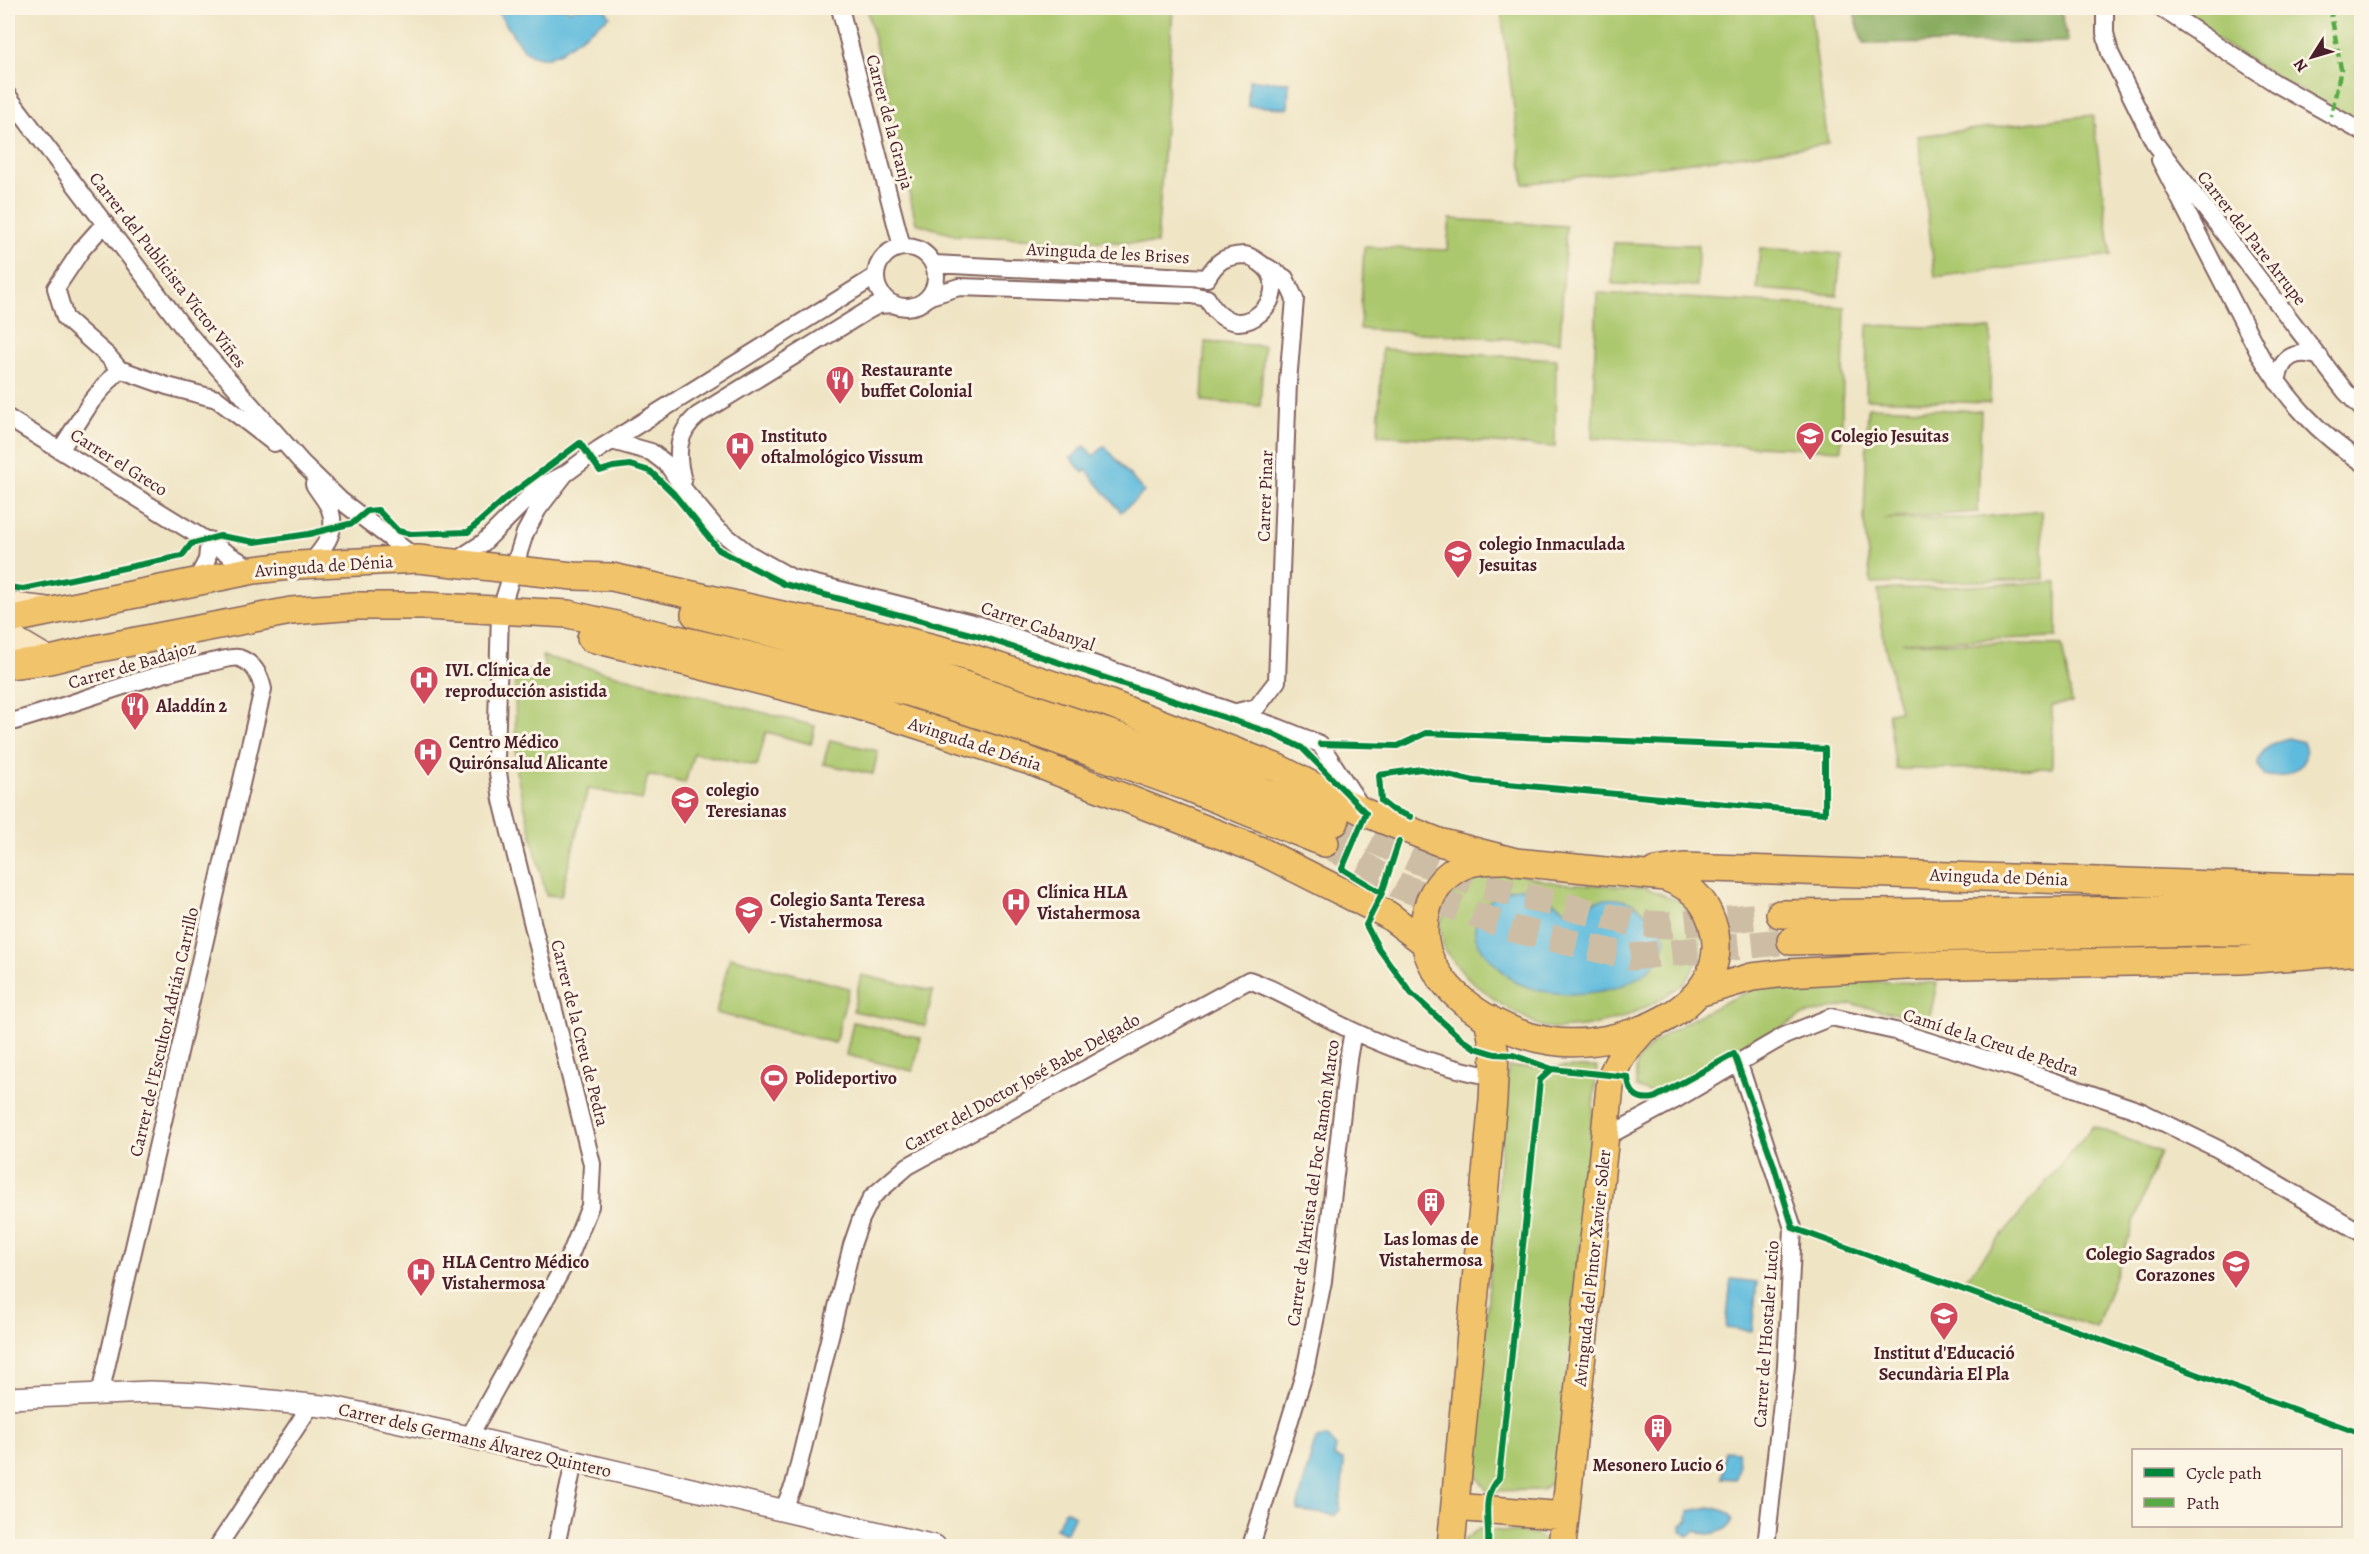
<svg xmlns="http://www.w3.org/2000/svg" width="2369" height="1554" font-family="Alegreya,serif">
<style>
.green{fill:#acc86e;stroke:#7b744c;stroke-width:1.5}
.forest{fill:#89ac61;stroke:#6a6646;stroke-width:1.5}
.water{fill:#5fbbdd;stroke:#546d84;stroke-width:1.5}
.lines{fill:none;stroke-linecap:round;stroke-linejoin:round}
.primary-tunnel{stroke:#cebda5;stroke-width:27;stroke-dasharray:27 14;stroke-linecap:butt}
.minor-casing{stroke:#846461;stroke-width:20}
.tertiary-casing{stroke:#846461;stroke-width:24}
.secondary-casing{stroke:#846461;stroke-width:27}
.primary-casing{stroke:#846461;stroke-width:30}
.minor{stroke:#fff;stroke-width:16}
.tertiary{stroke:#fff;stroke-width:21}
.secondary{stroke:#f9e7c3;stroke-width:24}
.primary{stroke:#f1c36a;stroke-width:27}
.quiet{stroke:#57aa44;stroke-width:4.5;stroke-dasharray:9 4.5;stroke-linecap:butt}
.cycleway-casing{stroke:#fcf5e5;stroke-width:10}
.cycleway{stroke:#00873e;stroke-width:6}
.labels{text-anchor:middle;stroke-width:6;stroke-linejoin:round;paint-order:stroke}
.street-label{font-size:18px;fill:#4a1f2b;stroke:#fcf5e5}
.poi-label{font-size:18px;font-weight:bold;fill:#4a1f2b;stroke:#fcf5e5;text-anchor:start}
</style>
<rect width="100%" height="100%" fill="#fcf5e5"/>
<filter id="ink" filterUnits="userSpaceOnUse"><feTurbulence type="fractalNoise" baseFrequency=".0167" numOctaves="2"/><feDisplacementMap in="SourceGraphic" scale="12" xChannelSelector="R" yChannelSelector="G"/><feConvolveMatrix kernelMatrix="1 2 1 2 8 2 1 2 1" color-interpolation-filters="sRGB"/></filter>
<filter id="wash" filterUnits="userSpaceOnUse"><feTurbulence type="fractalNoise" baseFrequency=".008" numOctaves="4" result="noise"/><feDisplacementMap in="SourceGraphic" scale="24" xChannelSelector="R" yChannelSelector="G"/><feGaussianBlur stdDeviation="1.35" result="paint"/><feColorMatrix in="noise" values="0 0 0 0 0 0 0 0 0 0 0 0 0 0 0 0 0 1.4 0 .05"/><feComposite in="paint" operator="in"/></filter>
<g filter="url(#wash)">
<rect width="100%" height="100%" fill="#efe4c4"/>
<path class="green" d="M 867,8 L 1173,8 L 1157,244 L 954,235 L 916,223 Z
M 1526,8 L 1810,8 L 1828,144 L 1524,184 L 1501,11 Z
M 2166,8 L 2361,8 L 2361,122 L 2283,81 Z
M 2093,115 L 2111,255 L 1935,277 L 1918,136 Z
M 1450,219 L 1566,226 L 1560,342 L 1360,329 L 1364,247 L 1447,250 Z
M 1613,243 L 1698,245 L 1697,286 L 1612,284 Z
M 1760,248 L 1841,254 L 1837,295 L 1757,289 Z
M 1597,293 L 1845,307 L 1841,450 L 1592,438 Z
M 1867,325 L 1991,329 L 1990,403 L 1866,399 Z
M 1205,342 L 1264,346 L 1260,406 L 1202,401 Z
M 1382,349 L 1556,359 L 1555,447 L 1378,435 Z
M 1868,407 L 1981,411 L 1978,512 L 1884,519 L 1972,518 L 2042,511 L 2044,579 L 1871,584 L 1864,520 Z
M 2057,582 L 2057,637 L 1902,642 L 2062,645 L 2072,703 L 2052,705 L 2052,768 L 1896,769 L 1888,712 L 1900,711 L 1884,642 L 1878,590 Z
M 542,656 L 815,726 L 811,744 L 766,732 L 757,766 L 694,753 L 685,783 L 648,775 L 642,800 L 588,788 L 561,896 L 546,895 L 516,771 L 515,672 L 545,669 Z
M 830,740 L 878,751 L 873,774 L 823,764 Z
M 1506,872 L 1557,883 L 1644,887 L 1684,903 L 1700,930 L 1701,957 L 1684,984 L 1654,1003 L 1622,1018 L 1584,1027 L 1556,1029 L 1540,1026 L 1499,1003 L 1468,978 L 1444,950 L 1440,924 L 1454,892 L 1478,877 Z
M 730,957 L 849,988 L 835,1043 L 716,1013 Z
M 861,975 L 933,991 L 925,1026 L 853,1011 Z
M 1779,979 L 1937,983 L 1929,1021 L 1852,1004 L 1801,1016 L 1686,1085 L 1658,1095 L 1636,1087 C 1636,1080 1635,1071 1637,1064 C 1644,1035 1750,990 1779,979 Z
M 853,1022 L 921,1038 L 913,1071 L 846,1055 Z
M 1508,1067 L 1597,1067 L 1558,1477 L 1542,1490 L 1487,1491 L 1473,1470 Z
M 2093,1126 L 2160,1152 L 2096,1328 L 1963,1282 Z
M 1479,1529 L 1536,1534 L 1548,1546 L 1463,1546 L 1464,1540 Z"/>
<path class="forest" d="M 1853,8 L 2061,8 L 2068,42 L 1863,44 Z"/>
<path class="water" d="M 495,8 L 567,8 L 570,11 L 574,8 L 604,8 L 610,16 L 560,52 L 546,58 L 532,55 L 522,48 Z
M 1249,80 L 1289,82 L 1288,108 L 1248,106 Z
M 1085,446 L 1093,456 L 1105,446 L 1144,492 L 1121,512 L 1086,470 L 1083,473 L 1071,458 Z
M 2288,738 L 2303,742 C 2315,765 2284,782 2264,775 L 2258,766 C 2258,749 2274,742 2288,738 Z
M 1535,888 C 1543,893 1559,907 1566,910 C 1575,913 1588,904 1596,901 C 1627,891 1655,914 1666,940 C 1663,947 1661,956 1657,961 C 1628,997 1559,1001 1520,984 C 1510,980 1502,970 1495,964 C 1473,943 1466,925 1489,902 C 1494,896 1504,890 1512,889 C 1519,887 1528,888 1535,888 Z
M 1731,1279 L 1757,1282 L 1752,1331 L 1726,1328 Z
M 1327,1437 L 1336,1447 L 1334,1457 L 1343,1460 L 1344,1463 L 1340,1510 L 1335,1515 L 1301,1511 L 1298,1510 L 1298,1505 L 1314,1444 L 1317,1439 Z
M 1725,1451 L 1738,1452 L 1739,1467 L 1736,1479 L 1722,1478 Z
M 1709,1507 C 1719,1509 1728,1510 1733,1519 C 1729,1533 1707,1537 1696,1531 L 1688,1536 L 1682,1532 L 1681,1525 L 1688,1521 L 1689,1511 Z
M 1065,1510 L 1075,1515 L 1066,1533 L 1056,1528 Z"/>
</g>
<g filter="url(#ink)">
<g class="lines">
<path class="primary-tunnel" d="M 1335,822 L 1416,860 L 1479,885 L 1634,923 L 1668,925 L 1780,914
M 1325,843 L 1397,885 L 1513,929 L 1631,957 L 1791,941"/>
<g class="minor-casing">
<path id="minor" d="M 840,8 L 902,247
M 2105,8 L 2105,33 L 2110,53 L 2154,142 L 2345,391 L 2362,409
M 2161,8 L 2275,83 L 2362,132
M 8,96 L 185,330 L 303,464 L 340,500 L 417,559
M 2160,160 L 2260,355 C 2287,399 2317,433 2362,462
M 105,223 L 82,249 L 56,288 L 65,318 L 108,356 L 119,369 L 167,386 L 217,399 L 274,443
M876 277a30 30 0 1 1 60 0a30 30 0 1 1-60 0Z
M 930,296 L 959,287 L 1191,295 L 1207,298 C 1238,358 1301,289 1260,263 C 1255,260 1250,255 1244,255 C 1224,256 1217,261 1207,278 L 934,264
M 2277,382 C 2281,356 2296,349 2320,357
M 8,418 L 254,570
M 612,441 L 651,452 L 668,465 L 685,491 L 716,528 L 749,554 L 792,578 L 980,625 L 1277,727 L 1320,744 L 1362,808
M 61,449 L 91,402 L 119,369
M 683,481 C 676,455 676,433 698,415 L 867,311 L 878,305 L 894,304
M 450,561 L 460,558 L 483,543 L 538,488 L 565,474 L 599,449 L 876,276
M 310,564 C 322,550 337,533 331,513 C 329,503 319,493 314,484
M 195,583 L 207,560 L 209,540
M 1233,713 L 1257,707 L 1277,681 L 1288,382 L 1295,299 L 1285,278 L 1267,267
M 8,723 C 76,704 142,676 212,662 C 220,661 232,656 239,658 C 254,663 260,675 263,689 L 100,1394
M 1738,1061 L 1793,1228 L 1786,1366 L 1766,1546
M 1606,1137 L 1673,1101 L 1784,1036 L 1831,1017 L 1895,1031 L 2015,1068 L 2140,1111 L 2218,1149 L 2362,1233
M 469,1437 L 571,1253 L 590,1206 L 592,1164 L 502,800 L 496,758 L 500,612 L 525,533 L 538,509 L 565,474
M 783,1510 L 794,1485 L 852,1245 L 861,1219 L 872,1197 L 908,1166 L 1249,980 C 1286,993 1318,1015 1353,1031 C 1398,1052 1445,1068 1494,1077
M 218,1546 L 311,1405
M 556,1546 L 574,1462
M 1251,1546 L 1305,1371 L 1323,1281 L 1348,1059 L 1353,1031"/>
</g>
<g class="tertiary-casing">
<path id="tertiary" d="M 8,1398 L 150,1392 L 202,1394 L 332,1407 L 469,1437 L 935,1546"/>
</g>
<g class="secondary-casing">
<path id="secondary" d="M 8,605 L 44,609
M 8,635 L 50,660"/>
</g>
<g class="primary-casing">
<path id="primary" d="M 695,614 L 904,665 L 1126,739 L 1232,778 L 1335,822
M 8,620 L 254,570 L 298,565 L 418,559 L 573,576 L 612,577 L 786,616 L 871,632 L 969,657 L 1108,703 L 1278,768 L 1366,813 L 1439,842 L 1516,862 L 1665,877 C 1689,886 1703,896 1712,922 C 1740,1008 1616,1052 1550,1041 C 1506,1034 1457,1007 1434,967 C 1413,932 1426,879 1467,864 C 1478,860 1492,860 1503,860
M 591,638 L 853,704 L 1030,761 L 1259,850 L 1388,915 L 1424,942
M 8,665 L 50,660 L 95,649 L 291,611 L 356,606 L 424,606 L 568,614 L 908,692 L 1046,736 L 1187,787 L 1325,843
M 1655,871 L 1684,867 L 2362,890
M 1780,914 L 2351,908
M 1791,941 L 2204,932 L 2362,932
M 1698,993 L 1752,977 L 1787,973 L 1907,966 L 2240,960 L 2362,951
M 1455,1507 L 1565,1516
M 1451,1546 L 1493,1100 L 1495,1054 L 1488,1018
M 1562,1546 L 1611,1077 L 1622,1054 L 1643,1030"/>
</g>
<use href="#minor" class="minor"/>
<use href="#tertiary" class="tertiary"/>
<use href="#secondary" class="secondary"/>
<use href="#primary" class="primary"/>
<path class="quiet" d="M 2330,8 L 2341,69 L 2331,116
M 2171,13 L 2172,8"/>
<g class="cycleway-casing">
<path id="cycleway" d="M 8,587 L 23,589 L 182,556 L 191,544 L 220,536 L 255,542 L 309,534 L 353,523 L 367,511 L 378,510 L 398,531 L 411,534 L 468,532 L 506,498 L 580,443 L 600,471 L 613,467 L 630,465 L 650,471 L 673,493 L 719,550 L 784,584 L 985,638 L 1271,733 L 1302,748 L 1366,813 L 1342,869 L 1382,893
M 1320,744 L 1398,746 L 1426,733 L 1825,749 L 1825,813 L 1474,781 L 1421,769 L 1379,775 L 1381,801 L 1391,809 L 1411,817
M 1399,841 L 1382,893 L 1366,925 L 1379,949 L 1411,993 L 1459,1037 L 1475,1048 L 1495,1054 L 1513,1055 L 1552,1069
M 1488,1546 C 1490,1523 1480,1496 1499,1478 L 1540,1080 L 1552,1069 L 1628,1077 C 1629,1093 1637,1101 1654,1098 L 1734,1054 L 1773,1163 L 1793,1228 L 2362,1434"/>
</g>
<use href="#cycleway" class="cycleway"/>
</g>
</g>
<defs>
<g id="restaurant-pin" transform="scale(1.5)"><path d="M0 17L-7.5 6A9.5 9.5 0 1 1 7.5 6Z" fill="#d1495b" stroke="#fcf5e5"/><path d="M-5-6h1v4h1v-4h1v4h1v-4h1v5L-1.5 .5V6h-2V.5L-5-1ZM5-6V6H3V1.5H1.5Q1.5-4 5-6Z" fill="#fff"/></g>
<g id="school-pin" transform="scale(1.5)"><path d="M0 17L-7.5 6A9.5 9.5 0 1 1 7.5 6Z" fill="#d1495b" stroke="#fcf5e5"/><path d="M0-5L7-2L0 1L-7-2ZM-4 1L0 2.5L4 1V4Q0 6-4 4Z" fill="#fff"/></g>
<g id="hospital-pin" transform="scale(1.5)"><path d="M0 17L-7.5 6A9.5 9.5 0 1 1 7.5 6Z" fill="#d1495b" stroke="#fcf5e5"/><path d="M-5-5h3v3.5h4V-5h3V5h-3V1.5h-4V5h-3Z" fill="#fff"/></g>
<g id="stadium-pin" transform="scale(1.5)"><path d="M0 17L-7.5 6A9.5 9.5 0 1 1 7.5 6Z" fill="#d1495b" stroke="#fcf5e5"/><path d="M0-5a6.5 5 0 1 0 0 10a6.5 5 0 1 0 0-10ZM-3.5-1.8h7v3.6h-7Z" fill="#fff"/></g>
<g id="building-pin" transform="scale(1.5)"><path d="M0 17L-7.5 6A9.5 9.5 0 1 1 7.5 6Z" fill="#d1495b" stroke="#fcf5e5"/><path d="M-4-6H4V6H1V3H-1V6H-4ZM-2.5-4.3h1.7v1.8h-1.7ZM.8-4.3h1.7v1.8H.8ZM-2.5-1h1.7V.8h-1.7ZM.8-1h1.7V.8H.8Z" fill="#fff"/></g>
</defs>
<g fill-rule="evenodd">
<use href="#restaurant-pin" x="840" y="380"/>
<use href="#school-pin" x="1810" y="436"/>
<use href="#hospital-pin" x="740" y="446"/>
<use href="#school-pin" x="1458" y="554"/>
<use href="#hospital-pin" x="424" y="680"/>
<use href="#restaurant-pin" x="135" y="706"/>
<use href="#hospital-pin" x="428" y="752"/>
<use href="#school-pin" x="685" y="800"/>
<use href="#hospital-pin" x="1016" y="902"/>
<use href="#school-pin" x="749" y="910"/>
<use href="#stadium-pin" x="774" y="1078"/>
<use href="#building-pin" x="1431" y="1202"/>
<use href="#school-pin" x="2236" y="1264"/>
<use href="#hospital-pin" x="421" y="1272"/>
<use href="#school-pin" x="1944" y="1316"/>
<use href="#building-pin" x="1658" y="1428"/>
</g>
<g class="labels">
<g class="street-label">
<text transform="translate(890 122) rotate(75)" y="6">Carrer de la Granja</text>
<text transform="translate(2252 238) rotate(52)" y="6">Carrer del Pare Arrupe</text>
<text transform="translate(1108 253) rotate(3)" y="6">Avinguda de les Brises</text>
<text transform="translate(168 270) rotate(52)" y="6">Carrer del Publicista Víctor Viñes</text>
<text transform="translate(119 462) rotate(32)" y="6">Carrer el Greco</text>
<text transform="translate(1265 496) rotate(-88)" y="6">Carrer Pinar</text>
<text transform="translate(324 566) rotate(-4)" y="6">Avinguda de Dénia</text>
<text transform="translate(1038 626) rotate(19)" y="6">Carrer Cabanyal</text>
<text transform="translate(132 665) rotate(-16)" y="6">Carrer de Badajoz</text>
<text transform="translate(975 744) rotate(18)" y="6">Avinguda de Dénia</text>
<text transform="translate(1999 877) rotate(2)" y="6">Avinguda de Dénia</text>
<text transform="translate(164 1032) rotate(-77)" y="6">Carrer de l'Escultor Adrián Carrillo</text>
<text transform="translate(580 1033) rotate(76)" y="6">Carrer de la Creu de Pedra</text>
<text transform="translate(1991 1042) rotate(18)" y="6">Camí de la Creu de Pedra</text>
<text transform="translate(1022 1082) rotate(-29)" y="6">Carrer del Doctor José Babe Delgado</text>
<text transform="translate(1313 1183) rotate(-82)" y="6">Carrer de l'Artista del Foc Ramón Marco</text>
<text transform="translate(1592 1268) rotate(-84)" y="6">Avinguda del Pintor Xavier Soler</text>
<text transform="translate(1766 1334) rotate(-86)" y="6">Carrer de l'Hostaler Lucio</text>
<text transform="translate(475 1440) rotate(13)" y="6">Carrer dels Germans Álvarez Quintero</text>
</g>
<g class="poi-label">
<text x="861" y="376">Restaurante<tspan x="861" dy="21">buffet Colonial</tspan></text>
<text x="761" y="442">Instituto<tspan x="761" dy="21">oftalmológico Vissum</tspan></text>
<text x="1831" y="442">Colegio Jesuitas</text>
<text x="1479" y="550">colegio Inmaculada<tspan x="1479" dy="21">Jesuitas</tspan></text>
<text x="445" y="676">IVI. Clínica de<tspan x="445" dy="21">reproducción asistida</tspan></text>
<text x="156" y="712">Aladdín 2</text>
<text x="449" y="748">Centro Médico<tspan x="449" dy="21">Quirónsalud Alicante</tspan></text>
<text x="706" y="796">colegio<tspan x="706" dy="21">Teresianas</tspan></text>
<text x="1037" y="898">Clínica HLA<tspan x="1037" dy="21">Vistahermosa</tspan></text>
<text x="770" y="906">Colegio Santa Teresa<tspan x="770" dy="21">- Vistahermosa</tspan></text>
<text x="795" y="1084">Polideportivo</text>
<text x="1431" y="1245" text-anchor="middle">Las lomas de<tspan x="1431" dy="21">Vistahermosa</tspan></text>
<text x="2215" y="1260" text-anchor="end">Colegio Sagrados<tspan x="2215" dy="21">Corazones</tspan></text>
<text x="442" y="1268">HLA Centro Médico<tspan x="442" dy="21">Vistahermosa</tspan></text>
<text x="1944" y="1359" text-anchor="middle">Institut d'Educació<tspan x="1944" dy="21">Secundària El Pla</tspan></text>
<text x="1658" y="1471" text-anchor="middle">Mesonero Lucio 6</text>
</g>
</g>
<rect width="2369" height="1554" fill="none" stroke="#fcf5e5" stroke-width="30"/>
<rect x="2132" y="1449" width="210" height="78" fill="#fcf5e5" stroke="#b59f9b" stroke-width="1.5"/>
<rect x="2144" y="1468" width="30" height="9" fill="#00873e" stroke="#b59f9b" stroke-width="1.5"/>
<text x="2186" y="1479" font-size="18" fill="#4a1f2b">Cycle path</text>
<rect x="2144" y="1498" width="30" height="9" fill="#57aa44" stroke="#b59f9b" stroke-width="1.5"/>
<text x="2186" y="1509" font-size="18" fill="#4a1f2b">Path</text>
<g transform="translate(2312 57) rotate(233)" stroke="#fcf5e5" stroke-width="4.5" paint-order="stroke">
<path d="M0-4.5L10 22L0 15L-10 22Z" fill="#4a1f2b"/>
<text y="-9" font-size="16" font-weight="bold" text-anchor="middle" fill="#4a1f2b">N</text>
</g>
</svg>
